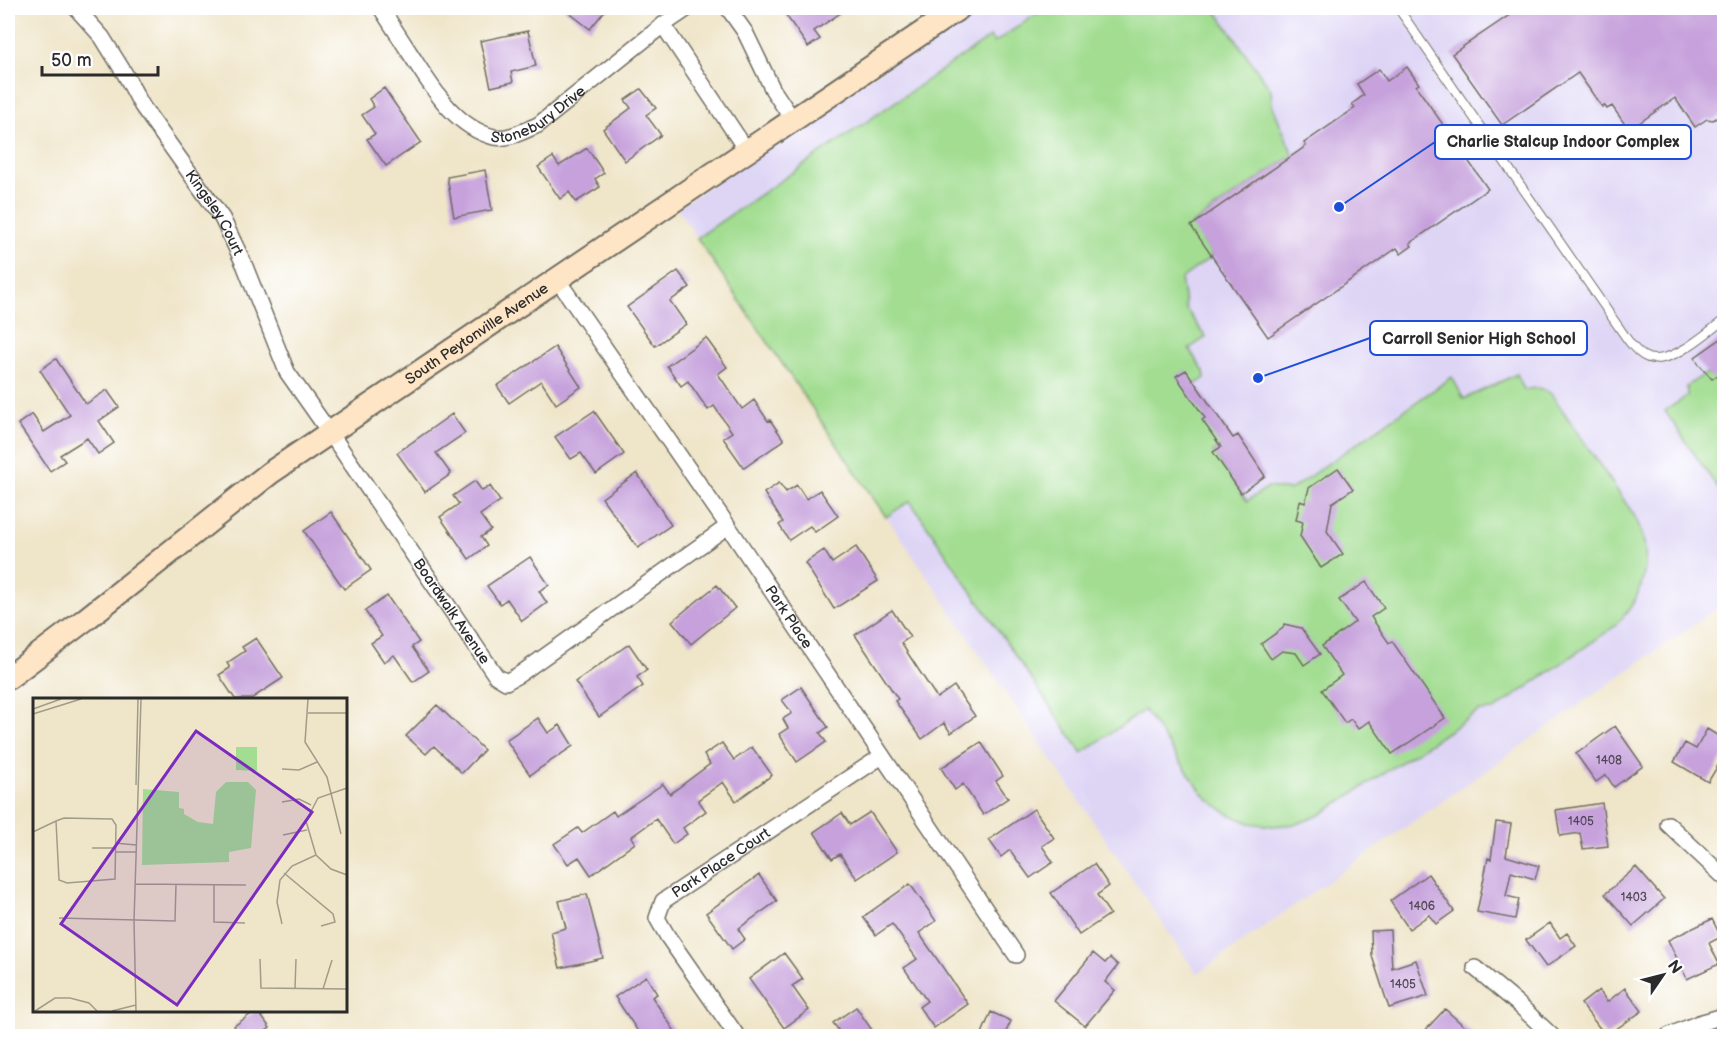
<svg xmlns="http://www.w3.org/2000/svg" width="1732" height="1044" font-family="'Balsamiq Sans',sans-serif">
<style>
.built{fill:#ded5f5}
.green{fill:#a2dd91;stroke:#66845e;stroke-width:1.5}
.building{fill:#c6a1dc}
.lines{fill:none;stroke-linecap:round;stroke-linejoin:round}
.lane-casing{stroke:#706c62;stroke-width:10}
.street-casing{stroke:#706c62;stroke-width:18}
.secondary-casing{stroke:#706c62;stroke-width:26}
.lane{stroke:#fff;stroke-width:8}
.street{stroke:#fff;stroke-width:15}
.secondary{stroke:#fde5c5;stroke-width:22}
.labels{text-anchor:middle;stroke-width:5;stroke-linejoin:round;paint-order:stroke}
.number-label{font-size:12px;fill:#524857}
.street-label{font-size:15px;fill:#2b2b2b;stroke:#fff}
.inset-road{fill:none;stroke:#a19b8a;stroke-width:1.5}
.view{fill:#7b2cbf;fill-opacity:0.15;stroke:#7b2cbf;stroke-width:3}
.inset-edge{fill:none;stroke:#2b2b2b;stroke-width:3}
.leader{fill:none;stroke:#1d4ed8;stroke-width:2}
.callout-dot{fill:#1d4ed8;stroke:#fff;stroke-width:2}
.callout{fill:#fff;stroke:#1d4ed8;stroke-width:2}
.callout-label{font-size:16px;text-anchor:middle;font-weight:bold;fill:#2b2b2b}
</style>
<rect width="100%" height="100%" fill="#fff"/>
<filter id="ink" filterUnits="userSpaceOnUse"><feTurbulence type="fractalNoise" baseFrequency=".0167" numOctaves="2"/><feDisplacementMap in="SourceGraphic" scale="12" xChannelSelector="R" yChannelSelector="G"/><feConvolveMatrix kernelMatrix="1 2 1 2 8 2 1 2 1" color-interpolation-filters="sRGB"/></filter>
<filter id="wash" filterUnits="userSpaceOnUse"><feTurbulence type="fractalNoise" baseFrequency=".008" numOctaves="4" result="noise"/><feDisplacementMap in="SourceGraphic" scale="24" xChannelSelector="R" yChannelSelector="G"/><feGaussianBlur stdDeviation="1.35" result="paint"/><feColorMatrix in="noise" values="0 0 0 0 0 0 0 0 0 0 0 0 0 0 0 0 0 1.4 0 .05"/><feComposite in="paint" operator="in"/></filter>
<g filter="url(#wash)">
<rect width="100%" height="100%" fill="#efe5c9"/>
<path class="built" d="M 973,8 L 1724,8 L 1724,603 L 1197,974 L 677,208 Z"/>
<path class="green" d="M 1045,8 L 1214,8 L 1271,90 L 1272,104 L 1293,155 L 1191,225 L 1212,256 L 1181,279 L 1186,309 L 1206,337 L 1189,349 L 1204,372 L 1205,378 L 1193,386 L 1226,443 L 1213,452 L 1247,501 L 1268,487 L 1290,490 L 1452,377 L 1464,399 L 1517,374 L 1524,390 C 1535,387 1544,387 1552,395 L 1634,515 C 1656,555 1645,600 1611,629 L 1494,710 L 1479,711 L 1320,815 L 1297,824 L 1272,826 L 1250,823 L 1238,818 L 1227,813 L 1208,799 L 1201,791 L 1144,710 L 1082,753 L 910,501 L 886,517 L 697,238 L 990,37 L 994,43 Z
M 1724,370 L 1724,497 L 1665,411 L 1687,396 L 1687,386 L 1705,374 L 1715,376 Z"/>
<g id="blocks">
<path class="building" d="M 563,8 L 607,8 L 590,29 Z
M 781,8 L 848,8 L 814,31 L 820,39 L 808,47 Z
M 1520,8 L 1725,8 L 1725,113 L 1713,120 L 1707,119 L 1695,127 L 1675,98 L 1629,130 L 1612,106 L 1607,109 L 1604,105 L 1602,107 L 1578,73 L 1502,125 L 1452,54 Z
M 528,31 L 536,66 L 511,72 L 513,82 L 491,87 L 480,41 Z
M 1407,67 L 1419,84 L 1416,86 L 1488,189 L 1410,243 L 1412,246 L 1401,254 L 1397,248 L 1268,337 L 1191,226 L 1306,146 L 1304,143 L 1355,108 L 1352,104 L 1364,95 L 1357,84 L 1379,69 L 1387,81 Z
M 384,88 L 421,142 L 386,166 L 367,139 L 375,134 L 362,115 L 374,107 L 369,99 Z
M 641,89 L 656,108 L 646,115 L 661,135 L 625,161 L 603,129 L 631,108 L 625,100 Z
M 587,148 L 604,173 L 595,179 L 600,187 L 576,202 L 569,192 L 560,199 L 538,167 L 553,157 L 559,166 Z
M 485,170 L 492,210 L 454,217 L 447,177 Z
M 678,271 L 690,287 L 670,301 L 686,324 L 655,346 L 627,307 Z
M 1725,336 L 1725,370 L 1712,379 L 1698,363 L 1695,357 Z
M 706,338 L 727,367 L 718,374 L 742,409 L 754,400 L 768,421 L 770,420 L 784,440 L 744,468 L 723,438 L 732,432 L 714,406 L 708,410 L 688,381 L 681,386 L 667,366 Z
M 555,347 L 581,387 L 556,404 L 541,381 L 509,403 L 497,386 Z
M 56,359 L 86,404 L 107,390 L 119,407 L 99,421 L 114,443 L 98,454 L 87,438 L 60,455 L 65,461 L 50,471 L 18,424 L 32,414 L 44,432 L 70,415 L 40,370 Z
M 1186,370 L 1233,438 L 1238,435 L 1265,476 L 1241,493 L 1213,452 L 1221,447 L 1202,420 L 1205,418 L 1176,376 Z
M 594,411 L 624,454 L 596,474 L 581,453 L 571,459 L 555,437 Z
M 452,414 L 465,433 L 436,453 L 451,474 L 425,492 L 397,453 Z
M 1338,468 L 1353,489 L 1332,503 L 1327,531 L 1343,554 L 1321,568 L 1300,536 L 1303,522 L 1296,520 L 1300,501 L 1305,503 L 1309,488 Z
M 637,473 L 671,525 L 638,548 L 602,498 Z
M 475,481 L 482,491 L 490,486 L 500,501 L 480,515 L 491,530 L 481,537 L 487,546 L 469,559 L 440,517 L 459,504 L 453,496 Z
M 779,483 L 786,492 L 797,485 L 806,499 L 820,490 L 838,516 L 815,532 L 810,526 L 789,540 L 779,525 L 783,522 L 764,493 Z
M 331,512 L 371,570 L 344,589 L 304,531 Z
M 856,547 L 878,581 L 834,609 L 805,563 L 824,550 L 832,563 Z
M 530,557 L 549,585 L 539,591 L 547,603 L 522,621 L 507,599 L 500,604 L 487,586 Z
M 1366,582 L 1384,608 L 1371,617 L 1389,643 L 1392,641 L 1445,718 L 1392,754 L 1369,721 L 1358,729 L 1351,719 L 1345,723 L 1322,690 L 1342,675 L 1322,646 L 1355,622 L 1339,600 Z
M 717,585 L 735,608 L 691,644 L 672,621 Z
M 387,596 L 419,642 L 412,647 L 429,671 L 413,682 L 394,655 L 384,662 L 371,643 L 382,636 L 365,611 Z
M 892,610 L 910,637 L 901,643 L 937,698 L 954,686 L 975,716 L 951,733 L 944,723 L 922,739 L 895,701 L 898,699 L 855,635 Z
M 1284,624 L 1301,628 L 1320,654 L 1304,665 L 1296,653 L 1282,651 L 1271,659 L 1261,644 L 1283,628 Z
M 256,638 L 283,678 L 251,699 L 235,699 L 219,675 L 230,668 L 227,663 L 245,651 L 242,647 Z
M 629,644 L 647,670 L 637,677 L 643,686 L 599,717 L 575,682 Z
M 801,687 L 828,727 L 820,733 L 826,742 L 797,762 L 779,734 L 788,728 L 783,719 L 792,713 L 782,700 Z
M 437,705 L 484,750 L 462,773 L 434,746 L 426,754 L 406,736 Z
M 538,718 L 548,733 L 560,725 L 573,746 L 530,775 L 506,740 Z
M 1615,726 L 1643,766 L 1614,787 L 1606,775 L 1596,782 L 1576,754 Z
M 1707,729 L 1725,740 L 1725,754 L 1708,782 L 1674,762 L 1685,743 L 1696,749 Z
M 981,742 L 1003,776 L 996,781 L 1008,798 L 983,815 L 963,784 L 955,790 L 941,768 Z
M 722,743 L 734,760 L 752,747 L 772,775 L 736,801 L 723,782 L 698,800 L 706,811 L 683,828 L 687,834 L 673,844 L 656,819 L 631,837 L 635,843 L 591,875 L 579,857 L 568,864 L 554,844 L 578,828 L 582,833 L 613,811 L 616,816 L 663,784 L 670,794 L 710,764 L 704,755 Z
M 1602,803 L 1608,846 L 1583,849 L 1580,833 L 1560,836 L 1556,810 Z
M 1034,809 L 1054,838 L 1042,846 L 1053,862 L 1030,878 L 1010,850 L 1001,857 L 989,840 Z
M 870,812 L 897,852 L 857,879 L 840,854 L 832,859 L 814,832 L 842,813 L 850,825 Z
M 1496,822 L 1511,824 L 1506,856 L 1539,866 L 1535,879 L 1511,872 L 1506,896 L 1519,899 L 1515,919 L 1477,912 L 1488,858 L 1491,859 Z
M 1094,864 L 1109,886 L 1097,895 L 1110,914 L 1079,935 L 1051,893 Z
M 1636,867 L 1664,899 L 1633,926 L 1605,894 Z
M 1428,874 L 1454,911 L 1436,924 L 1429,915 L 1409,929 L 1390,901 Z
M 759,875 L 777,901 L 738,929 L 745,939 L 732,949 L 706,913 Z
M 910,884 L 936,921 L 919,933 L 968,1004 L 934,1028 L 919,1007 L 927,1001 L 904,968 L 917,959 L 892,924 L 876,935 L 863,917 Z
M 587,894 L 603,958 L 560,968 L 551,932 L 566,928 L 559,901 Z
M 1712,919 L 1721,937 L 1709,943 L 1719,964 L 1687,979 L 1668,940 Z
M 1550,923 L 1560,938 L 1567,933 L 1576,946 L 1546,967 L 1526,940 Z
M 1390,930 L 1392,968 L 1416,960 L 1428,996 L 1389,1008 L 1372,956 L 1371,931 Z
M 784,953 L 803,979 L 792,986 L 809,1010 L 784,1028 L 749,979 Z
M 1093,953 L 1105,963 L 1110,958 L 1118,965 L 1105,982 L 1115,990 L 1085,1026 L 1054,1001 Z
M 646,976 L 657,994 L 652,997 L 678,1036 L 641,1036 L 615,997 Z
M 1625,988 L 1642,1011 L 1606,1036 L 1581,1004 L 1599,990 L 1607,1002 Z
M 856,1007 L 876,1036 L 843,1036 L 833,1023 Z
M 1445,1009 L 1475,1036 L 1420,1036 Z
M 257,1010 L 270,1028 L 258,1036 L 241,1036 L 234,1026 Z
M 991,1012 L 1011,1021 L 1004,1036 L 981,1036 Z"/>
</g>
</g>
<g filter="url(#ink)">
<use href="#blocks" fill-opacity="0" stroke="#706c62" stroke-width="1.5"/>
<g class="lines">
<g class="lane-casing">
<path id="lane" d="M 1398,8 L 1627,339 C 1632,346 1639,355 1648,358 C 1672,365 1706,333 1724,320"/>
</g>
<g class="street-casing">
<g id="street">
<path id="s1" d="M 76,8 L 102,37 L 125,74 L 142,106 L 222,218 L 244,264 L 287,372 L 337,443 L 496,676 L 506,682 L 520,674 L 728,526"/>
<path id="s2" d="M 381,8 C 391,24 402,41 413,58 C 433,89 455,127 494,137 C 509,140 525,130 538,125 L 663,25 L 688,8"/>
<path d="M 728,8 L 745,32 L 773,90 L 793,120"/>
<path d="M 663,25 L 747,151"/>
<path id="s3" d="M 557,279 L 728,526 L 1016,955"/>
<path d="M 1668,824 L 1724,877"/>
<path d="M 1475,968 L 1517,1003 L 1552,1036"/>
<path id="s4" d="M 737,1036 L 668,937 L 657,918 L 663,901 L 882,756"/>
<path d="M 1668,1036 L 1699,1023 L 1724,1016"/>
</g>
</g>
<g class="secondary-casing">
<g id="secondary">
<path id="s5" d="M 8,678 L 86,619 L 270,473 L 959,8"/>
</g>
</g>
<use href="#lane" class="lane"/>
<use href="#street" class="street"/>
<use href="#secondary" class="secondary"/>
</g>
</g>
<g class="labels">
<g class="number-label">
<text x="1609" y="764">1408</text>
<text x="1581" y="825">1405</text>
<text x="1634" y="901">1403</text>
<text x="1422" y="910">1406</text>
<text x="1403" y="988">1405</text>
</g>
<g class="street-label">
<text dy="5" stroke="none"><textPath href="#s2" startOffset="226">Stonebury Drive</textPath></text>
<text dy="5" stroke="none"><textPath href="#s1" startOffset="248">Kingsley Court</textPath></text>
<text dy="5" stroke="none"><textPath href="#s5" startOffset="582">South Peytonville Avenue</textPath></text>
<text dy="5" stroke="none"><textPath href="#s1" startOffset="714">Boardwalk Avenue</textPath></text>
<text dy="5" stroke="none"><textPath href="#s3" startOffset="410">Park Place</textPath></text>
<text dy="5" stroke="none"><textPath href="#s4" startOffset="230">Park Place Court</textPath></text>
</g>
</g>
<g transform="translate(33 698)">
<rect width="314" height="314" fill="#efe5c9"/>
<path d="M 203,49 L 224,49 L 224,73 L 203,72 ZM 193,84 L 215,84 L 223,92 L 218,150 L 196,154 L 196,164 L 109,167 L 110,91 L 146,94 L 146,110 L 151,111 L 151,116 L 165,124 L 180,126 L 183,94 Z" fill="#a2dd91"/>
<path class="inset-road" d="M 275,1 L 272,44 L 294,79 L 308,136M 0,11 L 28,1M 275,15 L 314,15M 0,16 L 48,1M 249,71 L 266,72 L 284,64M 103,87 L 105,1M 314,90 L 285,100 L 273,123 L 283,157 L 298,171 L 314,177M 249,104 L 266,101 L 278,107M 0,134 L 23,123 L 31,120 L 79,121 L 83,127 L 82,181 L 34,185 L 26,182 L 23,123M 250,137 L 274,132M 82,145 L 103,147M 59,150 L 82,150M 82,154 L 103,154M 251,175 L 300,216 L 302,224 L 288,228M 102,186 L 213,187M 181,187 L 181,224 L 212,225M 26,220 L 142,223 L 143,186M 249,226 L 244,204 L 247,182 L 259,168 L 283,157M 227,261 L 228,290 L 314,291M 262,290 L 263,261M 290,291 L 299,262M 2,313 L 22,300 L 37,300 L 56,305 L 64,313M 79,313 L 103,307M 103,313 L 101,223 L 108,1"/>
<path class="view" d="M 163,33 L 279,114 L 144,307 L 28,226 Z"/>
<rect width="314" height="314" class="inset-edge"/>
</g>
<path class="leader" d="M1339 207L1435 142M1258 378L1370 338"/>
<g class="callout-dot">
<circle cx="1339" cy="207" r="6"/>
<circle cx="1258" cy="378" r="6"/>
</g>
<g class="callout">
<rect x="1435" y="125" width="256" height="34" rx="6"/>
<rect x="1370" y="321" width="217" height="34" rx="6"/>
</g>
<g class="callout-label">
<text x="1563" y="147">Charlie Stalcup Indoor Complex</text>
<text x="1479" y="344">Carroll Senior High School</text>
</g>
<rect width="1732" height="1044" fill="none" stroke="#fff" stroke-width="30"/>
<g transform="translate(1663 975) rotate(55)" stroke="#ffffff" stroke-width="4.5" paint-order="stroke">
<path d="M0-4.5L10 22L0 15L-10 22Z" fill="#2b2b2b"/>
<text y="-9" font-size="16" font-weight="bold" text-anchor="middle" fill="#2b2b2b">N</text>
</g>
<path d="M42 66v9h116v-9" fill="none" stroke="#2b2b2b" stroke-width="3"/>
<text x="51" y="66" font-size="18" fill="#2b2b2b" stroke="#ffffff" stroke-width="4.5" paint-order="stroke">50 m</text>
</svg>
